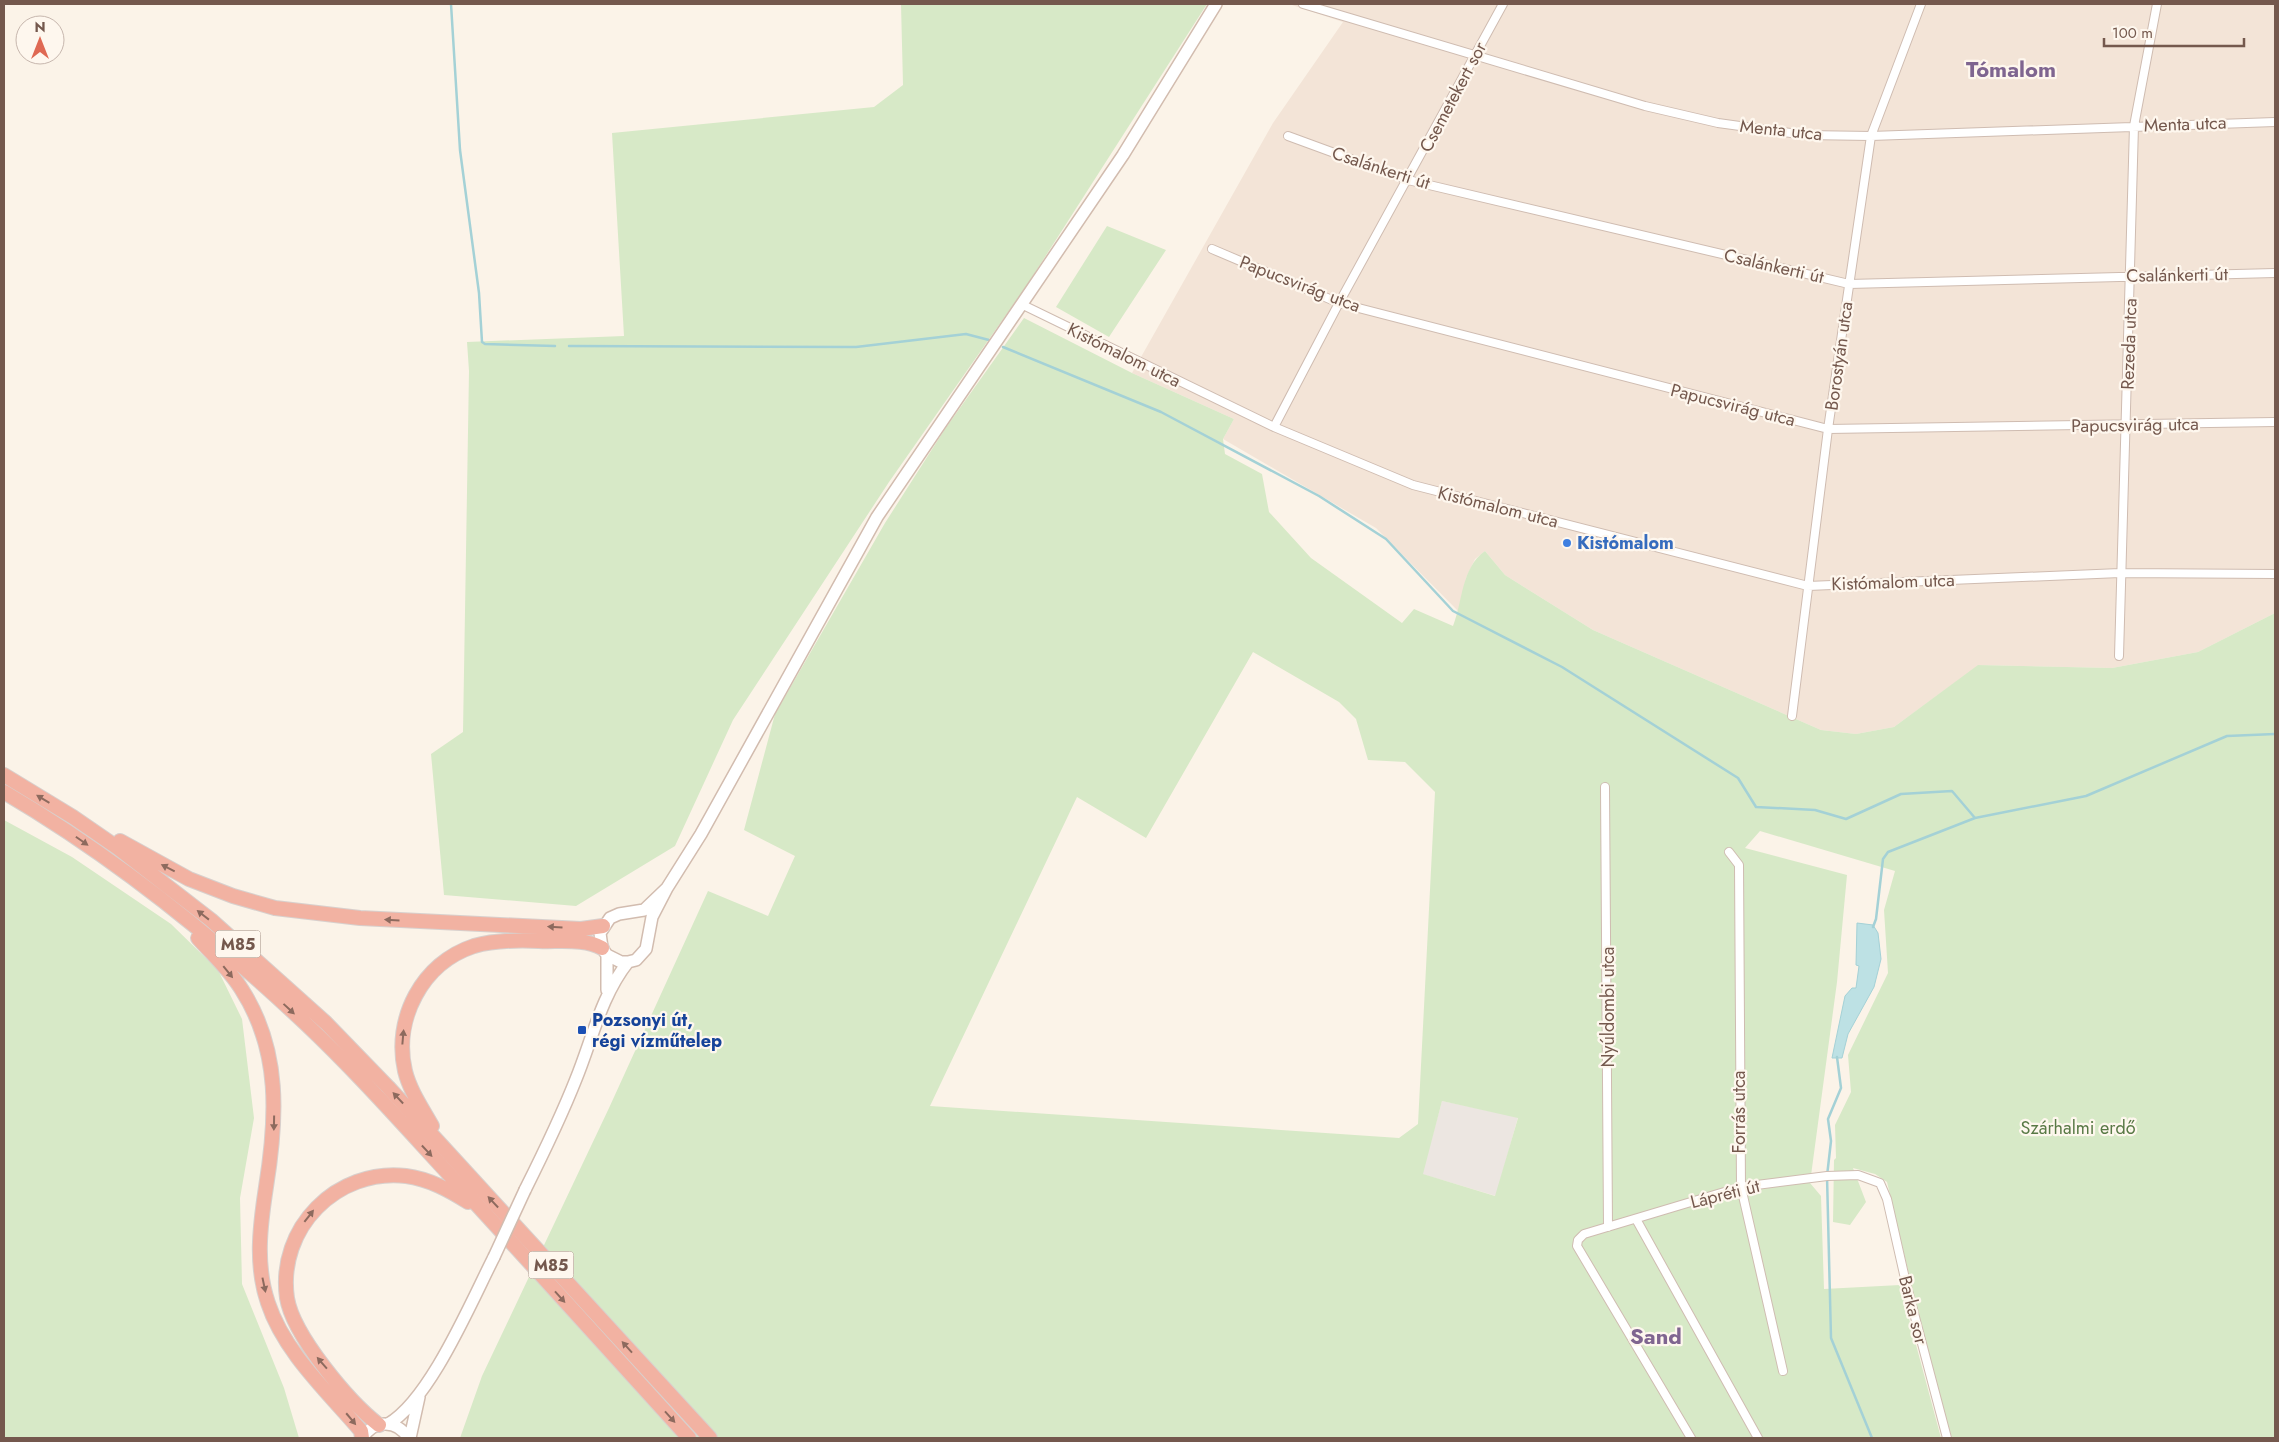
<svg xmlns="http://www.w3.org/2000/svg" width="2279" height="1442" font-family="Jost,sans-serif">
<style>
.residential{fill:#f3e4d7}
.industrial{fill:#ece6e1}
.green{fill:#d7e9c7;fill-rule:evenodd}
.water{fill:#bde1e4;stroke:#a4d1d6}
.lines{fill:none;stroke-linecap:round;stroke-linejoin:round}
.stream{stroke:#a4d1d6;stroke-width:2.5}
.street-casing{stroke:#cfbcb1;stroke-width:10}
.secondary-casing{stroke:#d2bcaf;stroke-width:14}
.highway-casing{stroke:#d8d0cd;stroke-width:16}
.street{stroke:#fff;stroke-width:8}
.secondary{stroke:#fff;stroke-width:11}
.highway{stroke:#f2b2a2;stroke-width:14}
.secondary-bridge-casing{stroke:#d2bcaf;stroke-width:14;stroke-linecap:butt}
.secondary-bridge{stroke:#fff;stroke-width:11}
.oneway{fill:#8d6a5e}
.shop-dot{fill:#3f7fe0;stroke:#fef7ee;stroke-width:2}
.transit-dot{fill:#1a4fb4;stroke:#fef7ee;stroke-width:2}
.labels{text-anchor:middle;stroke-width:4.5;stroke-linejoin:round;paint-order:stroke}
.shield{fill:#fef7ee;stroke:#9d887d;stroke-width:1}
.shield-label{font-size:16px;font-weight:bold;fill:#74584d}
.street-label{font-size:18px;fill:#74584d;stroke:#fef7ee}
.shop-label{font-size:18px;font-weight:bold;fill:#366cbe;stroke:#fef7ee;text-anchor:start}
.transit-label{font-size:18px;font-weight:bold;fill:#164399;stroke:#fef7ee;text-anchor:start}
.park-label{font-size:18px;fill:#587945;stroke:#fef7ee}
.district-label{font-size:22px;font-weight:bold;fill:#7f6590;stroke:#fef7ee}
</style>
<rect width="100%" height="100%" fill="#fbf3e8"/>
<path class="residential" d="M 1289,4 L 2275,4 L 2275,613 L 2198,652 L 2112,668 L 1979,665 L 1894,727 L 1856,734 L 1821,730 L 1593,630 L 1505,575 L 1485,551 L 1475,559 L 1466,578 L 1459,612 L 1376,528 L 1223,439 L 1234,419 L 1132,373 L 1273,123 L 1343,22 Z"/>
<path class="industrial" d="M 1442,1101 L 1518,1117 L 1496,1196 L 1422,1174 Z"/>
<path class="green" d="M 901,4 L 1207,4 L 1027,285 L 889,482 L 733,720 L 675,846 L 576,906 L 444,895 L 431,754 L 463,732 L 469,371 L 467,342 L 624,336 L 612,133 L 874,107 L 903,85 Z
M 1107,226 L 1166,250 L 1109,337 L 1056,307 Z
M 1024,318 L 1132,373 L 1234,419 L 1223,439 L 1225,454 L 1262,474 L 1269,512 L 1311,558 L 1402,623 L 1414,609 L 1453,626 C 1463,601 1461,568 1485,551 L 1505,575 L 1593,630 L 1821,730 L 1856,734 L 1894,727 L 1978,665 L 2112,668 L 2198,652 L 2275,613 L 2275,1438 L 1952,1438 L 1935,1384 L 1887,1182 L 1875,1174 L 1853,1168 L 1866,1202 L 1850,1225 L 1833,1222 L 1834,1160 L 1836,1158 L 1835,1125 L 1851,1092 L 1848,1055 L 1888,973 L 1884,910 L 1895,871 L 1760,831 L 1745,848 L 1847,875 L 1837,982 L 1810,1183 L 1821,1196 L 1824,1289 L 1900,1285 L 1941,1438 L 460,1438 L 482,1376 L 609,1108 L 708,891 L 768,916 L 795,856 L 744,830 L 775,714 L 885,523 L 945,429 ZM 1253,652 L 1339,702 L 1356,719 L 1368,760 L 1405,762 L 1435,792 L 1418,1124 L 1399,1138 L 930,1106 L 1077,797 L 1146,838 ZM 1442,1101 L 1518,1118 L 1495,1196 L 1423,1174 Z
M 4,820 L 72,857 L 171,924 L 218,970 L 242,1019 L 254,1118 L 240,1198 L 242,1284 L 284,1388 L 299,1438 L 4,1438 Z"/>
<path class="water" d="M 1857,923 L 1873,925 L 1878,933 L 1881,959 L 1874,987 L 1848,1034 L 1842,1058 L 1832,1058 L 1845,996 L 1852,988 L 1856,988 L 1859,966 L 1856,965 Z"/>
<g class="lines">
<path class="stream" d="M 451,4 L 460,150 L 479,293 L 482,342 L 485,344 L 555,346
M 569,346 L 856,347 L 966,334 L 989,340
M 1003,347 L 1161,412 L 1319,496 L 1386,539 L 1453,611 L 1562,667 L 1738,778 L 1756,807 L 1815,810 L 1846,819 L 1901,794 L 1952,791 L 1975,818
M 1873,927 L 1876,919 L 1883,859 L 1888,852 L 1975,818 L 2086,796 L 2227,736 L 2275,734
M 1837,1057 L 1841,1088 L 1828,1119 L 1831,1141 L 1827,1176 L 1831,1338 L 1872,1438"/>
<g class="street-casing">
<path id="street" d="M 1303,4 L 1645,106 L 1718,123 L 1805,135 L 1871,136 L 2275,122
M 1288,136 L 1408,180 L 1849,284 L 2275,273
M 1212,249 L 1339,303 L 1828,429 L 2275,422
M 1023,305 L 1274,427 L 1413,485 L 1808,586 L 2120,573 L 2275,574
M 1274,427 L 1339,303 L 1503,4
M 2119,656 L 2134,126 L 2157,4
M 1792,716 L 1828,429 L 1871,136 L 1921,4
M 1605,787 L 1608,1227
M 1729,852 L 1739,865 L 1741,1187 L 1783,1371
M 1636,1219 L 1758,1438
M 1691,1438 L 1577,1246 L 1578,1240 L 1584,1234 L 1741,1187 L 1827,1176 L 1858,1175 L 1880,1183 L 1887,1199 L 1906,1283 L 1947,1438"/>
</g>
<g class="secondary-casing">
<path id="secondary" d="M 667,888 L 644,910 L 619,914 L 610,918 L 600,933 L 602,948 L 607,955 L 621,962 L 628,962 L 636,960 L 646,949 L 652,917 L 667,888 L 701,834 L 877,517 L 1123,155 L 1216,4
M 607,990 L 607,955
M 525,1190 C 543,1154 561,1117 576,1079 C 592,1040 601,996 628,962
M 388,1424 C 430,1400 471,1302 494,1257
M 363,1438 C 373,1419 398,1420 408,1438
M 410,1438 L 419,1397"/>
</g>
<g class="highway-casing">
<path id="highway" d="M 4,775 L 73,817 L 118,848 L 211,920 L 326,1023 L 388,1087 L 710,1438
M 4,792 C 113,856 213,936 305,1023 C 359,1074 408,1130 459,1185 C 536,1269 613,1354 689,1438
M 120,841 L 189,879 L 233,896 L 275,908 L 360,918 L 581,929 L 603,926
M 198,938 C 213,955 230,970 242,990 C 281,1051 277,1119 266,1187 C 260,1226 255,1265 268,1303 C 284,1352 328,1392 361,1431 L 362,1438
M 432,1126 C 422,1108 410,1091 405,1071 C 393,1019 422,963 474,946 C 495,940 517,940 539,941 C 558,942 585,938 602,948
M 379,1425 C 348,1401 293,1335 287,1298 C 277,1228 337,1168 406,1176 C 429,1179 449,1190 468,1202"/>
</g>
<use href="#street" class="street"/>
<use href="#secondary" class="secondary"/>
<use href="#highway" class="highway"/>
<g class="secondary-bridge-casing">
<path id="secondary-bridge" d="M 494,1257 L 525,1190"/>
</g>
<use href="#secondary-bridge" class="secondary-bridge"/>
</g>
<defs><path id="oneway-solid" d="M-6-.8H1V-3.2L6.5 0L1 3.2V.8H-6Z" transform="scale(1.25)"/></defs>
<g class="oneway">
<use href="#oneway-solid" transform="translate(43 799) rotate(-149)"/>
<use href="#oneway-solid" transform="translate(82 841) rotate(35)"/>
<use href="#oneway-solid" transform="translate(168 868) rotate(-153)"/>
<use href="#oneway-solid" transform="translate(203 915) rotate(-142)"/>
<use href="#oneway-solid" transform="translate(392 920) rotate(-177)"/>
<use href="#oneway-solid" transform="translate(555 927) rotate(-177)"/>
<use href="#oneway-solid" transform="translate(228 972) rotate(51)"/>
<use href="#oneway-solid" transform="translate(289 1009) rotate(43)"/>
<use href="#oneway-solid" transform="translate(403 1037) rotate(-85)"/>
<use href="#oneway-solid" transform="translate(398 1098) rotate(-133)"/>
<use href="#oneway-solid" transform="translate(274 1123) rotate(91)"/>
<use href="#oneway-solid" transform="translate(427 1151) rotate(47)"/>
<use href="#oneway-solid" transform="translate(493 1202) rotate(-133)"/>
<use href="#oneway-solid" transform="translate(309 1216) rotate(-52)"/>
<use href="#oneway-solid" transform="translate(264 1285) rotate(78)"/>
<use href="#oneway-solid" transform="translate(560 1297) rotate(48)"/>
<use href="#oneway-solid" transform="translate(627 1347) rotate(-132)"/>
<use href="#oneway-solid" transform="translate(322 1363) rotate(-131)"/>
<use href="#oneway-solid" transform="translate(670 1417) rotate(48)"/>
<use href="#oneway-solid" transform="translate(351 1419) rotate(50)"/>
</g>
<circle class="shop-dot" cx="1567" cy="543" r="5"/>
<rect class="transit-dot" x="577" y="1025" width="10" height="10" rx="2.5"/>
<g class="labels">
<g class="shield">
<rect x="215.5" y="930.5" width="45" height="27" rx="4"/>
<rect x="528.5" y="1251.5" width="45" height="27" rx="4"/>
</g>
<g class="shield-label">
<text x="238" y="950">M85</text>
<text x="551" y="1271">M85</text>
</g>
<g class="street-label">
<text transform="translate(1453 97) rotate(-62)" y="6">Csemetekert sor</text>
<text transform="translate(2185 124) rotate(-2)" y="6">Menta utca</text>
<text transform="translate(1781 130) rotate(6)" y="6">Menta utca</text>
<text transform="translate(1381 168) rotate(18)" y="6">Csalánkerti út</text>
<text transform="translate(1774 266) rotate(13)" y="6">Csalánkerti út</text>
<text transform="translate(2177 275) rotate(-1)" y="6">Csalánkerti út</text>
<text transform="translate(1300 284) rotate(21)" y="6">Papucsvirág utca</text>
<text transform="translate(2129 344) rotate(-88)" y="6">Rezeda utca</text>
<text transform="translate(1124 355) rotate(26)" y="6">Kistómalom utca</text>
<text transform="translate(1839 356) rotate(-82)" y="6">Borostyán utca</text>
<text transform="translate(1733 405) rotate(14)" y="6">Papucsvirág utca</text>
<text transform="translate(2135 425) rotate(-1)" y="6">Papucsvirág utca</text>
<text transform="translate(1498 507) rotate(14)" y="6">Kistómalom utca</text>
<text transform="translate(1893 582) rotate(-2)" y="6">Kistómalom utca</text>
<text transform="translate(1608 1007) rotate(-90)" y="6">Nyúldombi utca</text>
<text transform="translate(1739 1112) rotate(-90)" y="6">Forrás utca</text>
<text transform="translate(1725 1194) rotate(-14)" y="6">Lápréti út</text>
<text transform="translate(1913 1310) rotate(76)" y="6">Barka sor</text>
</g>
<g class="shop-label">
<text x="1577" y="549">Kistómalom</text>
</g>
<g class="transit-label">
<text x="592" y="1026">Pozsonyi út,<tspan x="592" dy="21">régi vízműtelep</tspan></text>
</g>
<g class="park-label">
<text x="2078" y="1134">Szárhalmi erdő</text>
</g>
<g class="district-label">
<text x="2011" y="77">Tómalom</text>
<text x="1656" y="1344">Sand</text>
</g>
</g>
<rect width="2279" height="1442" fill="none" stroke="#74584d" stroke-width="10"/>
<g transform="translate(40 40)"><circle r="24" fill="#fef7ee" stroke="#c7b7ae"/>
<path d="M0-4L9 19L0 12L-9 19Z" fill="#df6953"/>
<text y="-8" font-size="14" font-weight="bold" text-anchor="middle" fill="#74584d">N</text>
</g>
<path d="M2104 38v8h140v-8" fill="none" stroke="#74584d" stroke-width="2.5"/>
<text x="2112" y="38" font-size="15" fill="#74584d" stroke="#fef7ee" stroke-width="4" paint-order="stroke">100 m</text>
</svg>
